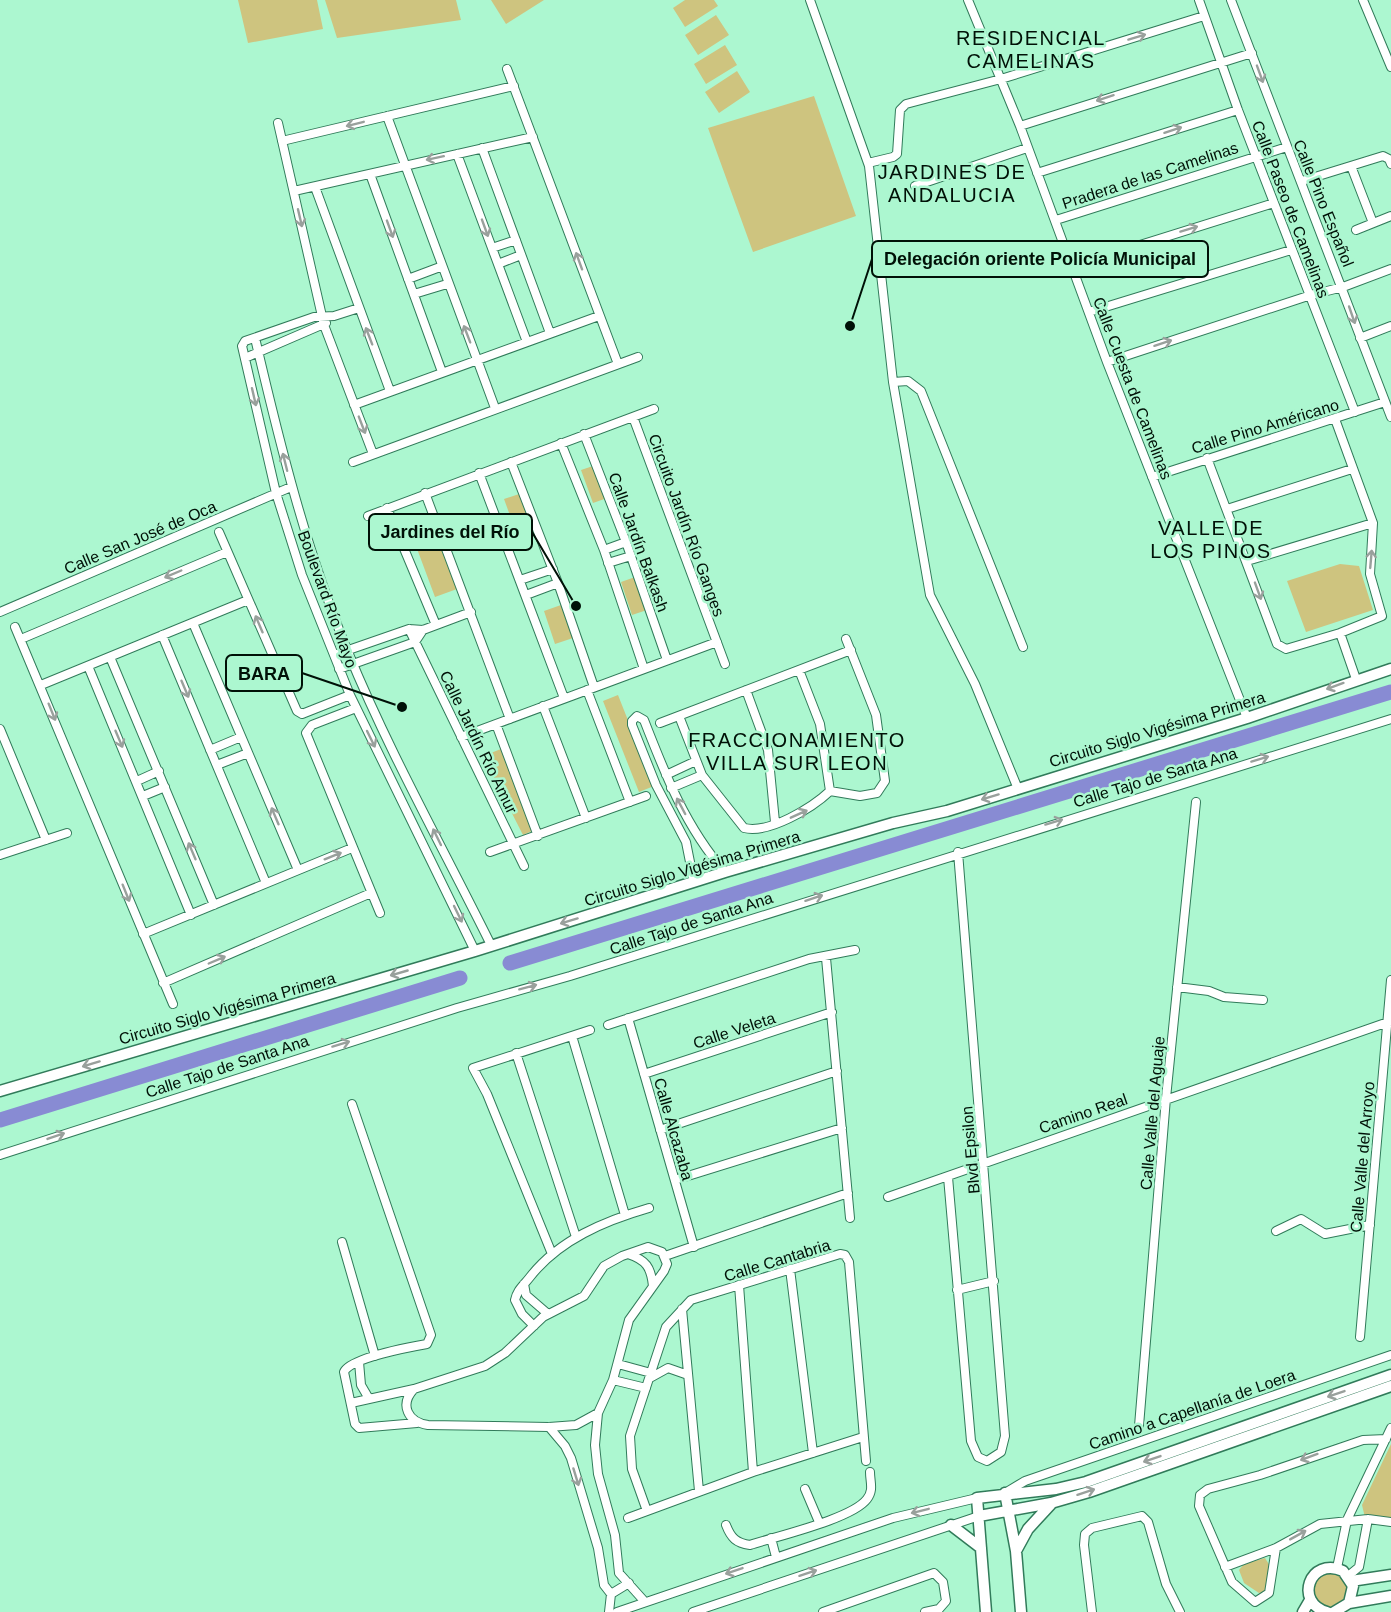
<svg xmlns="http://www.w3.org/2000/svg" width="1391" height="1612" font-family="Arial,sans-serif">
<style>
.green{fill:#cec47f}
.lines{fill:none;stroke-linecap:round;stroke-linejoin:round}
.river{stroke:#888bd3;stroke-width:15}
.street-casing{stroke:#317b5a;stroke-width:10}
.secondary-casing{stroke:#317b5a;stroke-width:13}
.street{stroke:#fff;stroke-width:8}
.secondary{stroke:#fff;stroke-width:10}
.oneway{stroke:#99a09c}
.labels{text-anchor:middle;stroke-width:5;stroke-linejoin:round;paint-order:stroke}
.street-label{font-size:16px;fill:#001107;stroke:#acf7d0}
.quarter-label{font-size:20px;letter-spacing:1.5px;fill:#001107;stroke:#acf7d0}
.leader{fill:none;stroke:#001107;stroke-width:2}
.callout-dot{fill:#001107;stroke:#acf7d0;stroke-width:2}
.callout{fill:#acf7d0;stroke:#001107;stroke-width:2}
.callout-label{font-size:18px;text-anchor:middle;font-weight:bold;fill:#001107}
</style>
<rect width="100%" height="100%" fill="#acf7d0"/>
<path class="green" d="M 238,0 L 317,0 L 323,29 L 248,43 Z
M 325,0 L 456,0 L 461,20 L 337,38 Z
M 491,0 L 544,0 L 506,24 Z
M 685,0 L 714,0 L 718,6 L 685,27 L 673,8 Z
M 716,15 L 729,35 L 698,55 L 685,35 Z
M 725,45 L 737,65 L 706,84 L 694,64 Z
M 737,71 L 750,92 L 719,113 L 705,92 Z
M 814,96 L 856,216 L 753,252 L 708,128 Z
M 599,464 L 610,497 L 593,503 L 581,470 Z
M 522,493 L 533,526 L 516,532 L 504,499 Z
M 429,514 L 457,589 L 435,597 L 407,522 Z
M 1340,564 L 1359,566 L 1373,610 L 1306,632 L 1287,581 Z
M 638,576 L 650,609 L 632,615 L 621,582 Z
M 561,605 L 573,638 L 555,644 L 544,611 Z
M 618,695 L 654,786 L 639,792 L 603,701 Z
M 501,749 L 532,831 L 523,835 L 483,756 Z
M 1391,1444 L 1391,1522 L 1366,1522 L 1362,1505 Z
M 1265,1558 L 1270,1566 L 1267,1591 L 1259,1593 L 1244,1583 L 1239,1570 L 1244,1564 Z
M1314 1590a17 17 0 1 1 34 0a17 17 0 1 1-34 0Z"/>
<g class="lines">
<path class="river" d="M 510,963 L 1391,692
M 0,1120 L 460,978"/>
<g class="street-casing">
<path id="street" d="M 810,0 L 869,166 L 893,382 L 930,595 L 975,684 L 1018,789
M 968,0 L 1020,126 L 1107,362 L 1247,718
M 1199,0 L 1238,110 L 1355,412
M 1231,0 L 1391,417
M 1363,0 L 1391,67
M 507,69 L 618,364
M 387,116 L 495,408
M 278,123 L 324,325 L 373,454
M 1020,126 L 1252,53
M 282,141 L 514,86
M 482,148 L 550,333
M 457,154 L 527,342
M 868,163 L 893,157 L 897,154 L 900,110 L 906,104 L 1001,79 L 1204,16
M 1351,166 L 1373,223
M 1037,173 L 1238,110
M 370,174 L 442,372
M 1302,181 L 1383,156 L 1389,159 L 1391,164
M 915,186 L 1027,148
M 315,187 L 390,391
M 294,191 L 533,137
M 1056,220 L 1287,147
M 1356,230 L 1391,216
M 492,248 L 516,240
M 498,264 L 521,255
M 1073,266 L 1274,203
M 408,279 L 440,267
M 414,294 L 447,284
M 359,308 L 334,316 L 314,317 L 245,341 L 242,346 L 276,493 L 302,575 L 350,695 L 475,951
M 1089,312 L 1291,250
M 255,338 C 280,445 306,550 348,652 C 389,752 443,848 491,945
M 1360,338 L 1391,326
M 245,358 L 326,323
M 1107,362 L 1311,295 L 1343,287 L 1391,269
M 893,382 L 908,381 L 921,391 L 1023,647
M 354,405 L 599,316
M 633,417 L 725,664
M 584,434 L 626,542 L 667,660
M 561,443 L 604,550 L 644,669
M 1207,458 L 1277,644 L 1286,649 L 1340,633 L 1382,616 L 1370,574 L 1373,523 L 1335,419
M 353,462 L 638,357
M 511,462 L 558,583 L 594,687
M 479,473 L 564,698
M 1152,477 L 1385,402
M 425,493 L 510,719
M 387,508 L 436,625
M 1227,509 L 1352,469
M 368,516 L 654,409
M 219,532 L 297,711 L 302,714 L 350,695
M 604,550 L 626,542
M 1247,561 L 1373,523
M 608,563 L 631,556
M 520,580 L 553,569
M 526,595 L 558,583
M 0,612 L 291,487
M 193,623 L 298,870
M 15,627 L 173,1004
M 409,629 L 524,866
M 1340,633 L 1356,679
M 162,635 L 266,883
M 21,639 L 227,552
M 334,655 L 409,629 L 423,630 L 471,612
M 110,657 L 214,905
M 88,666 L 191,915
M 339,669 L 415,642 L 423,630
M 799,670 L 820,724 L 830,791
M 41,685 L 248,600
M 587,690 L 630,802
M 746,690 L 768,750 L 775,822
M 543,706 L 586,818
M 356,708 L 312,725 L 306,733 L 380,913
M 679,716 L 702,775 L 744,828 C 769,834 812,808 830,791 L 860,796 L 877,793 L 885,781 L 876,715 L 846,639
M 660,723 L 851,650
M 496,724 L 538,836
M 0,729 L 46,840
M 461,737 L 717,642
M 210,750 L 241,737
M 217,765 L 248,753
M 666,775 L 696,761
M 137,781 L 159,771
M 671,788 L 702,775
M 143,796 L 165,787
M 490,852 L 646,796
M 0,855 L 67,833
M 694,882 L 686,842 L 656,785 L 632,725 L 632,721 L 637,716 L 644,720 C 665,774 686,828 725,872
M 143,934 L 352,848
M 826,958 L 850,1218
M 163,983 L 371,893
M 1177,987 L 1209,991 L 1224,997 L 1263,1000
M 628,1018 L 694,1247
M 608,1025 L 809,959 L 855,950
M 572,1036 L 625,1215
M 516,1053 L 576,1237
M 644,1074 L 832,1012
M 352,1104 L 431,1335 L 427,1344 C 410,1347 350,1358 344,1372 L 355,1424 L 359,1428 L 417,1423
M 660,1130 L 837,1071
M 0,1155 L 457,1008 L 570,976 L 1391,719
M 948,1177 L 971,1441 L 978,1457 L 987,1461 L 1001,1452 L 1005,1436 L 958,852
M 675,1180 L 842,1128
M 888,1197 L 1391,1021
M 1276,1231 L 1301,1219 L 1325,1234 L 1370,1225
M 342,1242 L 375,1356
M 552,1254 L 487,1094 L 473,1068 L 590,1030
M 628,1254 C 646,1260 651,1267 653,1286
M 665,1256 L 848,1193
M 790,1269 L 813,1453
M 524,1284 L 526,1295 L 548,1314
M 739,1285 L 753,1472
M 957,1290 L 994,1281
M 682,1309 L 699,1491
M 534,1326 L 522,1314 L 515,1300 C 517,1290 523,1286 530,1277 C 559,1240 604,1221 649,1208
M 1360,1337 L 1391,980
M 359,1362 L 361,1385 L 368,1397
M 618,1364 L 651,1373
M 650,1378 L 668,1368 L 688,1375
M 613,1380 L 646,1388
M 351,1403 L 414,1389
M 598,1413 L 576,1425 L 549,1427 L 428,1425 C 408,1422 399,1405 414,1389 L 485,1366 L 505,1353 L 543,1317 L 584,1296 L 604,1266 L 622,1256 L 648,1247 L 662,1252 L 667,1264 L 664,1271 L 629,1320 L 613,1380 L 598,1413 L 595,1445 L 598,1474 L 615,1535 L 619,1573 L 645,1602
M 1139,1426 L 1166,1098 L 1196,802
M 549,1427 L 565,1446 L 571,1458 L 598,1548 L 604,1585 L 611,1594 L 609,1612
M 805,1489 L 819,1522
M 1005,1493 L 1025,1481 L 1391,1355
M 647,1511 L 632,1469 L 630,1436 L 666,1327 L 691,1300 L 840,1254 L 845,1255 L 849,1262 L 866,1461
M 628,1518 L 753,1472 L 863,1437
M 726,1525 C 731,1538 736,1543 750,1545 C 777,1536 852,1519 867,1499 C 874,1490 870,1482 870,1472
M 771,1538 L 776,1557
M 1276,1548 L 1269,1593 L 1255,1602 L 1232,1582 L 1199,1506 L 1200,1495 L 1208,1489 L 1260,1475 L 1363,1440 L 1386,1439
M 1225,1567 L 1276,1548 L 1320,1524 L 1368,1519 L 1391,1522
M 1337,1568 L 1347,1520 L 1391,1428
M 1348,1576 L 1359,1567 L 1368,1519
M 611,1594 L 629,1583
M 617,1612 L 893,1518 L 977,1498
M 693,1612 L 979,1516
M 823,1612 L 934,1573 L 943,1582 L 946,1601 L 939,1609 L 925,1612
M 1092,1612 L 1084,1545 L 1085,1534 L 1092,1528 L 1142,1516 L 1148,1522 L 1166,1584 L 1180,1612"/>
</g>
<g class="secondary-casing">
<path id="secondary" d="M 0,1091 L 475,951 L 725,872 L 893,823 L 947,811 L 1247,718 L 1391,669
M 1005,1493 L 1016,1551 L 1021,1612
M 979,1516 L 1051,1503 L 1089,1492 L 1391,1386
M 951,1525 L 981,1548
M 1016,1551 L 1028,1529 L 1051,1504
M 1351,1581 L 1391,1575
M 1349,1603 L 1391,1596
M 986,1612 L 977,1498 L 1056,1489 L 1086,1482 L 1391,1375
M 1303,1612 L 1310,1600
M 1327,1612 C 1294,1603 1309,1556 1343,1571 L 1353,1586 L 1349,1603 L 1334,1612"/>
</g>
<use href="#street" class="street"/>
<use href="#secondary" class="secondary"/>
</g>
<defs><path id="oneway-shaft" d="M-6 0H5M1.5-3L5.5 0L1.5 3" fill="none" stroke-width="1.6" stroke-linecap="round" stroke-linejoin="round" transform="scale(1.5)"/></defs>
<g class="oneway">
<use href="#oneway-shaft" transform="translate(1137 37) rotate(-17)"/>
<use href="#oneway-shaft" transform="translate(1260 74) rotate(70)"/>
<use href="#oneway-shaft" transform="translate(1105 98) rotate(162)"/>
<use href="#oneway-shaft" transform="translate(355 124) rotate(166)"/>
<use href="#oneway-shaft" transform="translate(1173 130) rotate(-18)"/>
<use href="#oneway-shaft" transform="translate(435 158) rotate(168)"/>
<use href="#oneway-shaft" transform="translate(300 218) rotate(77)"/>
<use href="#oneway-shaft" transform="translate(485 228) rotate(70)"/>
<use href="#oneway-shaft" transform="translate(390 229) rotate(70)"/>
<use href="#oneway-shaft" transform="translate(1189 229) rotate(-17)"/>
<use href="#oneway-shaft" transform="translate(579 261) rotate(-110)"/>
<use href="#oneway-shaft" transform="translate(1352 315) rotate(71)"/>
<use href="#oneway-shaft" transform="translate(467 334) rotate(-111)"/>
<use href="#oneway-shaft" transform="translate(369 336) rotate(-111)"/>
<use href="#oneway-shaft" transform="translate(1163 343) rotate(-18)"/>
<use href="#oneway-shaft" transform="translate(254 397) rotate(77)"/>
<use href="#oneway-shaft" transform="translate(362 425) rotate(69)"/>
<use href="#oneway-shaft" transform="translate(285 462) rotate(-104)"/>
<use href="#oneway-shaft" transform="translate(1371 559) rotate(-85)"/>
<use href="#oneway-shaft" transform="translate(173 574) rotate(157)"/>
<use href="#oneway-shaft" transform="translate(1258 591) rotate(70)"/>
<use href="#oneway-shaft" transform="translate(259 624) rotate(-113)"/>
<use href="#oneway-shaft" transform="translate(1335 686) rotate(160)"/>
<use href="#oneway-shaft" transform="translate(185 689) rotate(67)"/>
<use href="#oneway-shaft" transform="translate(52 712) rotate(68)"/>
<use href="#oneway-shaft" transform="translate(119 739) rotate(67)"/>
<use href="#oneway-shaft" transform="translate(371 739) rotate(64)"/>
<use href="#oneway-shaft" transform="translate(1260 759) rotate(-17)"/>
<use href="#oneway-shaft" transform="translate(990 797) rotate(163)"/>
<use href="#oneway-shaft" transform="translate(681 806) rotate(-118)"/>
<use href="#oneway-shaft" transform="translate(799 814) rotate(-24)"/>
<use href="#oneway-shaft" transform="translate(275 816) rotate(-113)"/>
<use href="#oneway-shaft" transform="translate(1054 822) rotate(-17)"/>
<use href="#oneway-shaft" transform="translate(437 837) rotate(-116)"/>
<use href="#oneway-shaft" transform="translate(192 851) rotate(-113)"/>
<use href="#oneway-shaft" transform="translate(333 856) rotate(-22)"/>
<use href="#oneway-shaft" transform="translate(126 893) rotate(68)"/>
<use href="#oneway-shaft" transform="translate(814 898) rotate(-18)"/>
<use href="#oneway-shaft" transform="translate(458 914) rotate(64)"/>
<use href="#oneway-shaft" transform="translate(569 921) rotate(163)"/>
<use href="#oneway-shaft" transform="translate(217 960) rotate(-23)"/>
<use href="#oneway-shaft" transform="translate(399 973) rotate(164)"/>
<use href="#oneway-shaft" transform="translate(528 987) rotate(-15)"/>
<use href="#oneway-shaft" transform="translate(341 1044) rotate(-17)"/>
<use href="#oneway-shaft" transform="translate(91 1064) rotate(163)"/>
<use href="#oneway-shaft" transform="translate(56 1136) rotate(-19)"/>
<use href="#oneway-shaft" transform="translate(1336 1394) rotate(161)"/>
<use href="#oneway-shaft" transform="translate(1309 1457) rotate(160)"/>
<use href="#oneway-shaft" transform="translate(1152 1459) rotate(161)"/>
<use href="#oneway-shaft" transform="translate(576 1477) rotate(73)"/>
<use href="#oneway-shaft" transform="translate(1086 1492) rotate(-18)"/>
<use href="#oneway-shaft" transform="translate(920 1511) rotate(166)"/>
<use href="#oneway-shaft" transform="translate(1298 1535) rotate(-29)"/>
<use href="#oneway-shaft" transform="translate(734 1571) rotate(161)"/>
<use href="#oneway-shaft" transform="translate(808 1573) rotate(-18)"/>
</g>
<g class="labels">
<g class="street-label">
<text transform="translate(1150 175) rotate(-18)" y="6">Pradera de las Camelinas</text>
<text transform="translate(1324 203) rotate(68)" y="6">Calle Pino Español</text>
<text transform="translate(1291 209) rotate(69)" y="6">Calle Paseo de Camelinas</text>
<text transform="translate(1133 388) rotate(69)" y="6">Calle Cuesta de Camelinas</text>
<text transform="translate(1265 426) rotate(-17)" y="6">Calle Pino Américano</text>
<text transform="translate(687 525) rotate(70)" y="6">Circuito Jardín Río Ganges</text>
<text transform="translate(140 537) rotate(-23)" y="6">Calle San José de Oca</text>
<text transform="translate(639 542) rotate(70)" y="6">Calle Jardín Balkash</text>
<text transform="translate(328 599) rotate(70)" y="6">Boulevard Río Mayo</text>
<text transform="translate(1157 729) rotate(-17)" y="6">Circuito Siglo Vigésima Primera</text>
<text transform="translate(479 742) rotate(64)" y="6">Calle Jardín Río Amur</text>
<text transform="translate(1155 777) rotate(-17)" y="6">Calle Tajo de Santa Ana</text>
<text transform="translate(692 868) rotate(-17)" y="6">Circuito Siglo Vigésima Primera</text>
<text transform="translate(691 923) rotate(-18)" y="6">Calle Tajo de Santa Ana</text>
<text transform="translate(227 1008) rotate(-16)" y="6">Circuito Siglo Vigésima Primera</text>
<text transform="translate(734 1030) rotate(-18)" y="6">Calle Veleta</text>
<text transform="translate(227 1066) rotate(-18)" y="6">Calle Tajo de Santa Ana</text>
<text transform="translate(1083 1113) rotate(-19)" y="6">Camino Real</text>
<text transform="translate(1152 1113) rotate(-85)" y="6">Calle Valle del Aguaje</text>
<text transform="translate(674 1129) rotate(74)" y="6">Calle Alcazaba</text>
<text transform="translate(970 1150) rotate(-95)" y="6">Blvd Epsilon</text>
<text transform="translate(1362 1157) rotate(-85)" y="6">Calle Valle del Arroyo</text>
<text transform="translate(777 1260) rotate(-17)" y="6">Calle Cantabria</text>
<text transform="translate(1192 1409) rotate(-19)" y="6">Camino a Capellanía de Loera</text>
</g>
<g class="quarter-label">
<text x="1031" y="45">RESIDENCIAL<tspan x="1031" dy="23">CAMELINAS</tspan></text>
<text x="952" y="179">JARDINES DE<tspan x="952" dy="23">ANDALUCIA</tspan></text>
<text x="1211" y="535">VALLE DE<tspan x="1211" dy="23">LOS PINOS</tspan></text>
<text x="797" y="747">FRACCIONAMIENTO<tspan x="797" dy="23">VILLA SUR LEON</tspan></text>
</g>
</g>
<path class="leader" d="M850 326L872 259M576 606L532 532M402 707L302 673"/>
<g class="callout-dot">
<circle cx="850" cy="326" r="6"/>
<circle cx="576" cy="606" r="6"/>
<circle cx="402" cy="707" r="6"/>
</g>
<g class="callout">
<rect x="872" y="241" width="336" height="36" rx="6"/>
<rect x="369" y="514" width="163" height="36" rx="6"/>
<rect x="226" y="655" width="76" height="36" rx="6"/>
</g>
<g class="callout-label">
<text x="1040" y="265">Delegación oriente Policía Municipal</text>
<text x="450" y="538">Jardines del Río</text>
<text x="264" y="680">BARA</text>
</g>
</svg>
